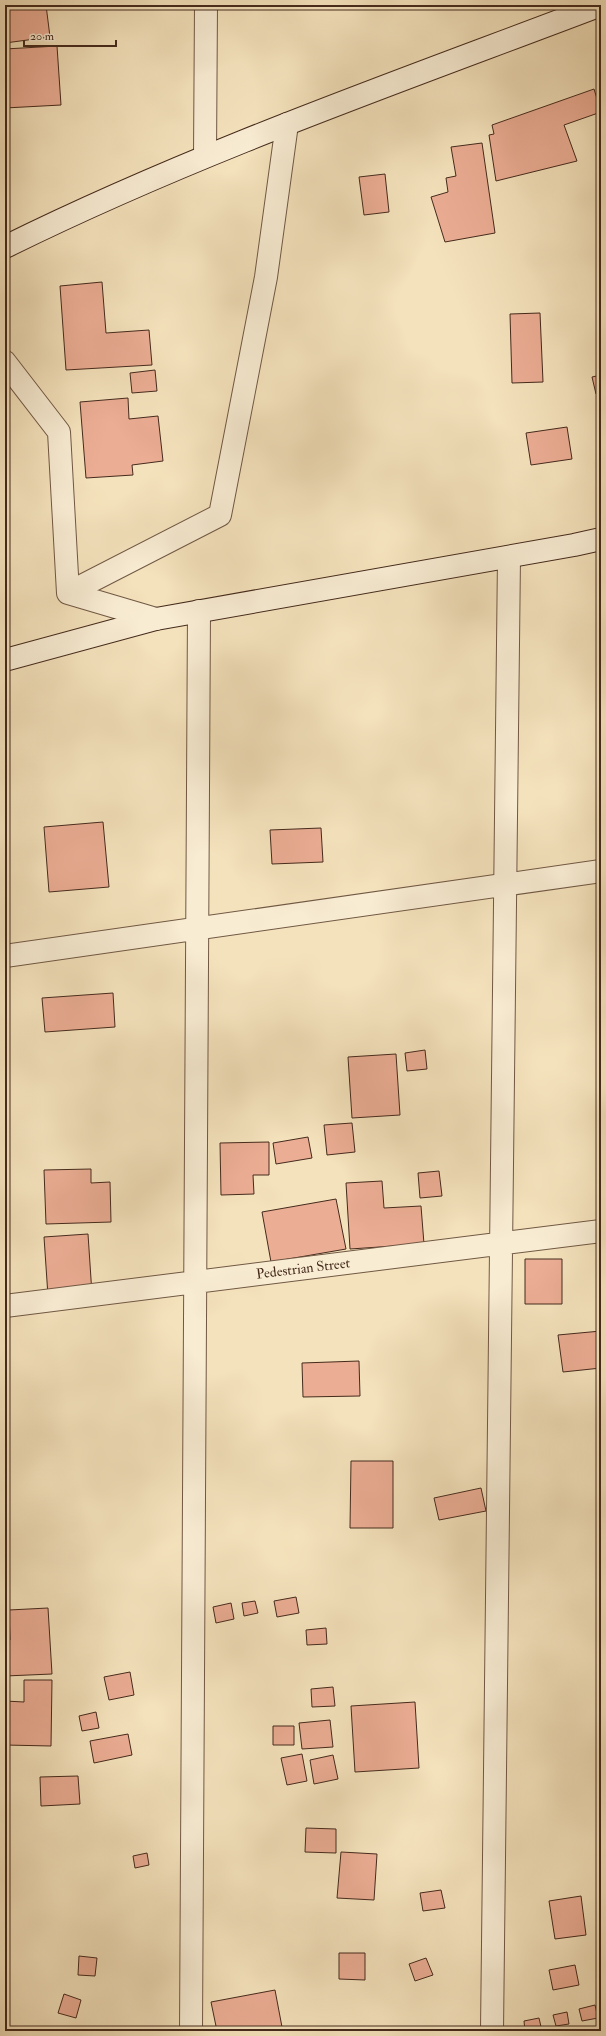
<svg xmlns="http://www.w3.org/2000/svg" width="606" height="2036" font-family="'IM FELL Double Pica',serif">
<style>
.building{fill:#ebad94;stroke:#452a1c}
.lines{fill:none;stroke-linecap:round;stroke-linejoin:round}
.street-casing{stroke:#715844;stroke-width:24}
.secondary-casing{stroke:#452a1c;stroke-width:24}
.street{stroke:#f8ecd3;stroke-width:22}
.secondary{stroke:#f8ecd3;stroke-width:22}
.labels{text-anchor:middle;stroke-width:3;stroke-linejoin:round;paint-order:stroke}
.street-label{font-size:14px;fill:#452a1c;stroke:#f8ecd3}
</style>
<rect width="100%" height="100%" fill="#f4e2bc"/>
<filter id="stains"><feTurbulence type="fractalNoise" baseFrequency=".005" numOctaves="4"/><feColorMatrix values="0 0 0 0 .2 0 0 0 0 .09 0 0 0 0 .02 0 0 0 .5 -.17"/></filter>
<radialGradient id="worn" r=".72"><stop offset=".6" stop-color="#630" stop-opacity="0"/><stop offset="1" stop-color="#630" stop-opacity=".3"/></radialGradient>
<path class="building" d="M 5,5 L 46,5 L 50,37 L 5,43 Z
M 57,46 L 61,105 L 5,108 L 5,49 Z
M 594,89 L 601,112 L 564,125 L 577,161 L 496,181 L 489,135 L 494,134 L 492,125 Z
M 482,143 L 495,233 L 445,242 L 431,197 L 448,192 L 446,178 L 456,176 L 451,147 Z
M 385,174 L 389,212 L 364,215 L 359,177 Z
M 102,282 L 106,333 L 149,330 L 152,365 L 66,370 L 60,286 Z
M 540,313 L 543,382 L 512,383 L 510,314 Z
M 155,370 L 157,391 L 132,393 L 130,373 Z
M 601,375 L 601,393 L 596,394 L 592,377 Z
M 128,398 L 129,419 L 158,416 L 163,461 L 132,465 L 133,475 L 86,478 L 80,402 Z
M 567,427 L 572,459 L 531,465 L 526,433 Z
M 103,822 L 109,887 L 49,892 L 44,827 Z
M 321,828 L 323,862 L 272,864 L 270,830 Z
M 113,993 L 115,1027 L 45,1032 L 42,998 Z
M 425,1050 L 427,1069 L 407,1071 L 405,1053 Z
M 396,1054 L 400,1115 L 352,1118 L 348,1057 Z
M 352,1123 L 355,1152 L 327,1155 L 324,1125 Z
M 308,1137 L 312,1158 L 276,1164 L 273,1143 Z
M 269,1142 L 269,1175 L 253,1175 L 254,1194 L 221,1195 L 220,1143 Z
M 91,1169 L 91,1183 L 110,1182 L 111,1222 L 46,1224 L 44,1170 Z
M 439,1171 L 442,1196 L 420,1198 L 418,1173 Z
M 382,1181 L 384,1208 L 421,1206 L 424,1244 L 350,1249 L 346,1183 Z
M 336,1199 L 346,1249 L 271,1262 L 262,1212 Z
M 88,1234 L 92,1294 L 48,1296 L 44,1237 Z
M 525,1259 L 562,1259 L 562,1304 L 525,1304 Z
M 601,1331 L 601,1368 L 563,1372 L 558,1335 Z
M 359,1361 L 360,1396 L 303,1397 L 302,1363 Z
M 351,1461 L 393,1461 L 393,1528 L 350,1528 Z
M 481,1488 L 486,1511 L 439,1520 L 434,1498 Z
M 296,1597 L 299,1613 L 277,1617 L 274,1601 Z
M 255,1601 L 258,1613 L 244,1616 L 242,1603 Z
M 231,1603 L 234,1619 L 216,1623 L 213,1607 Z
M 48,1608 L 52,1674 L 5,1676 L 5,1640 L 10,1640 L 9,1610 Z
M 326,1628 L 327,1644 L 307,1645 L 306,1630 Z
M 130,1672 L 134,1695 L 109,1700 L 104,1677 Z
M 24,1680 L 52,1680 L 51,1746 L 5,1745 L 5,1701 L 24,1702 Z
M 333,1687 L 335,1706 L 312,1707 L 311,1689 Z
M 415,1702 L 419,1768 L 355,1772 L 351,1706 Z
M 96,1712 L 99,1728 L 82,1731 L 79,1716 Z
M 330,1720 L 333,1747 L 302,1749 L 299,1723 Z
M 273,1726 L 294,1726 L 294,1745 L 273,1745 Z
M 128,1734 L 132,1755 L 94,1763 L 90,1741 Z
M 302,1754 L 307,1781 L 287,1785 L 281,1758 Z
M 333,1755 L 338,1779 L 314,1784 L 310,1760 Z
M 78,1776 L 80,1804 L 41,1806 L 40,1777 Z
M 306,1828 L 336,1829 L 336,1853 L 305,1852 Z
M 341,1852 L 377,1854 L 374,1900 L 337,1898 Z
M 147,1853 L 149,1865 L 135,1868 L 133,1856 Z
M 441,1890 L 445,1908 L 423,1911 L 420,1893 Z
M 581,1896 L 586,1935 L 555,1939 L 549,1901 Z
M 339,1953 L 365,1953 L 365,1980 L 339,1979 Z
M 79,1956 L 97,1958 L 95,1976 L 78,1975 Z
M 426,1958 L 433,1975 L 415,1981 L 409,1964 Z
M 575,1965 L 579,1985 L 553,1990 L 549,1970 Z
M 275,1990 L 282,2027 L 260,2031 L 217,2031 L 211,2002 Z
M 64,1994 L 81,2000 L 76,2018 L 58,2013 Z
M 595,2005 L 598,2018 L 582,2021 L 579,2009 Z
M 567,2012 L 569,2024 L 556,2026 L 553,2015 Z
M 539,2018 L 542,2031 L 525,2031 L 524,2021 Z"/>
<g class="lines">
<g class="street-casing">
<path id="street" d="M 205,156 L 206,5
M 5,362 L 59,432 L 68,593
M 156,619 L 68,593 L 220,515 L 266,277 L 287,124
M 5,956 L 601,871
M 5,1306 L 601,1231
M 191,2031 L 199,611
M 492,2031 L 509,557"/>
</g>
<g class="secondary-casing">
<path id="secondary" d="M 5,247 C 197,152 401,81 601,5
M 5,660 L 156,619 L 574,545 L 601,539"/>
</g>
<use href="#street" class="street"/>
<use href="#secondary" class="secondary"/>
</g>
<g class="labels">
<g class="street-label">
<text transform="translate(303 1268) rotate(-7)" y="5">Pedestrian Street</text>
</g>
</g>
<rect width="606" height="2036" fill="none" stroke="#f4e2bc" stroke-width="20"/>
<rect x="6" y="6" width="594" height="2024" fill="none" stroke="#452a1c" stroke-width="2"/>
<rect x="10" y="10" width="586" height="2016" fill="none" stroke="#452a1c"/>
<path d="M24 40v6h92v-6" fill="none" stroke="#452a1c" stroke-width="2"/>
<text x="30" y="40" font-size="12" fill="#452a1c" stroke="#f8ecd3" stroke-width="3" paint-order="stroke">20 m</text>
<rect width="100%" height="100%" filter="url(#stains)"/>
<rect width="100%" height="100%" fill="url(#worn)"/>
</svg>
